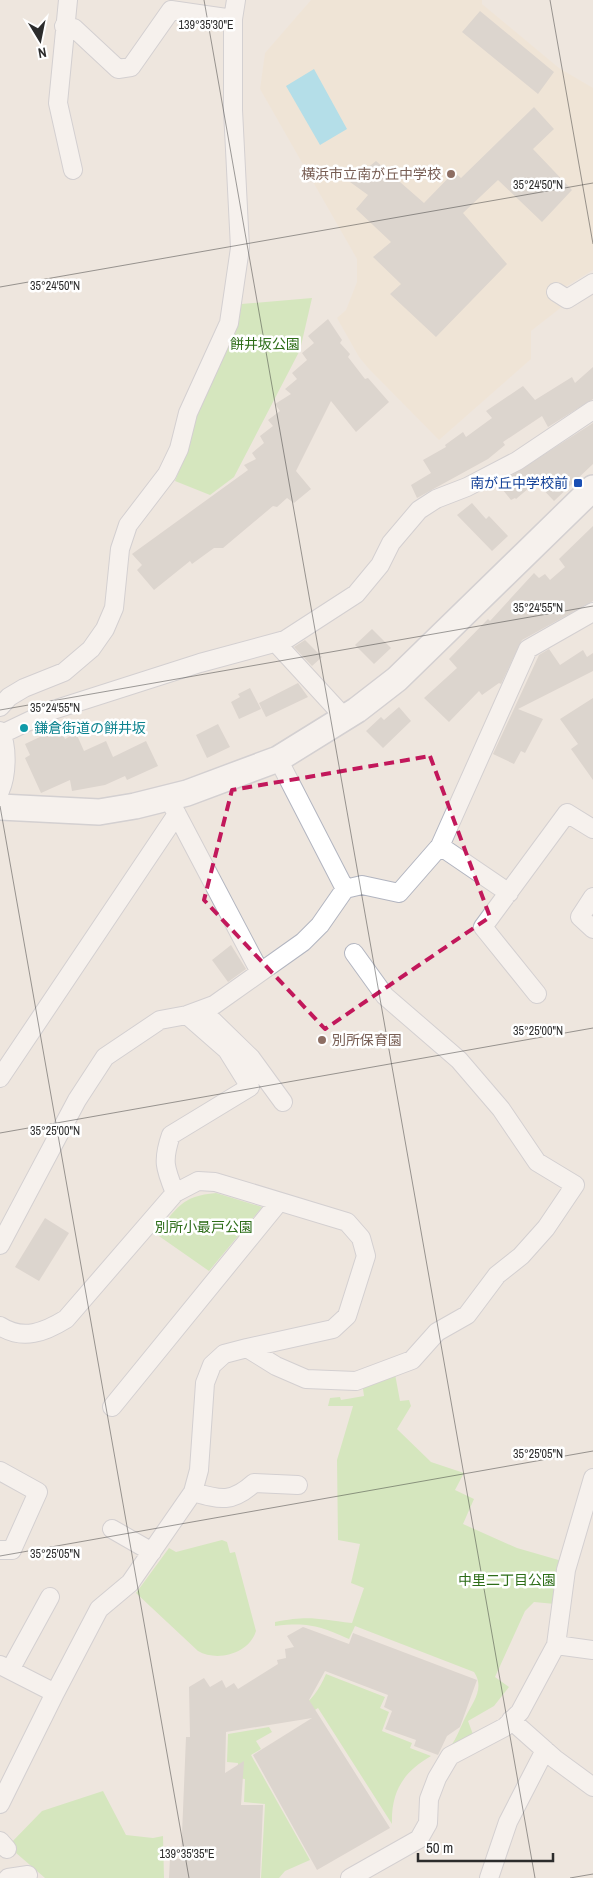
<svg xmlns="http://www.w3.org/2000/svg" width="593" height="1878" font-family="'Archivo Narrow','Noto Sans JP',sans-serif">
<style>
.education{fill:#f0e3cd}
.green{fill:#b6e698}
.water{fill:#6dd5f3}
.building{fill:#c6c0ba}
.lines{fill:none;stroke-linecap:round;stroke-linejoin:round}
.street-casing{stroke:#b2b5c0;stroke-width:20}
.secondary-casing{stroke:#b2b5c0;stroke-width:28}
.street{stroke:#fff;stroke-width:18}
.secondary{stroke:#fff;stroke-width:25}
.marked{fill:none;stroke:#c2185b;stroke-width:4;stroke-dasharray:10 6;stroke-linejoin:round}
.ticks{fill:none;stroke:#2c2c2c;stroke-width:1;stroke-opacity:0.45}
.education-dot{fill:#8d6e63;stroke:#fff;stroke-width:2}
.transit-dot{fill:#1a4fb4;stroke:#fff;stroke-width:2}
.culture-dot{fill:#0f9aa8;stroke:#fff;stroke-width:2}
.labels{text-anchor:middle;stroke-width:5;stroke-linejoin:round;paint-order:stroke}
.education-label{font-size:14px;fill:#785e54;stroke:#fff;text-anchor:end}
.park-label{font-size:14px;fill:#2d6d18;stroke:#fff}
.transit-label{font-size:14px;fill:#164399;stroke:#fff;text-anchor:end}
.culture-label{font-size:14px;fill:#0d838f;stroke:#fff;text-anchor:start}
.ticks-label{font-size:12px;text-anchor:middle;fill:#2c2c2c;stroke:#fff;stroke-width:5;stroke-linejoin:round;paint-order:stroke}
</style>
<rect width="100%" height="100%" fill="#eee6de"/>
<path class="education" d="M 311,0 L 482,0 L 482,4 L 559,68 L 593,88 L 593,270 L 557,292 L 563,306 L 531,331 L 531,359 L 439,440 L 369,369 L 359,357 L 337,318 L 346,310 L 357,282 L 357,259 L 260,89 L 265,53 Z"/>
<path class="green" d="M 312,298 L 300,350 L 234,477 L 210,495 L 175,481 L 190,444 L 195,419 L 239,322 L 241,304 Z
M 216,1193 L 262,1207 L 209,1271 L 156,1234 C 177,1208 181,1196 216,1193 Z
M 395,1374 L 400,1401 L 409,1400 L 411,1406 L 397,1429 L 431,1462 L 464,1473 L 455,1490 L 474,1499 L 463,1524 L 517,1548 L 562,1561 L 555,1604 L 534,1602 L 525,1611 L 495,1677 L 509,1687 L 494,1706 L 468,1721 L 474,1737 L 445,1754 C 456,1741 459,1730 466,1716 C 473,1702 485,1688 474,1672 L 355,1626 L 349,1639 C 319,1626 309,1622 275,1626 L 275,1622 C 309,1615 318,1619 352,1623 L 364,1588 L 351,1583 L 360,1544 L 338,1540 L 337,1460 L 353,1406 L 328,1406 L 330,1398 L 340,1397 L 341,1400 L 364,1396 L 362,1382 Z
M 222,1540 L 227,1542 L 230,1553 L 235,1552 L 256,1631 C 249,1654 217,1662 198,1651 L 136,1593 L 169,1548 L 176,1552 Z
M 326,1674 L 385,1697 L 380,1708 L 389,1712 L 382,1731 L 412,1743 L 410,1748 L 431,1756 C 403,1772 391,1792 392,1824 L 318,1708 L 302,1718 L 298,1710 C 312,1700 319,1690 326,1674 Z
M 269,1727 L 272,1732 L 256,1741 L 261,1749 L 251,1755 L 310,1860 L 285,1871 L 279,1878 L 261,1878 L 265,1804 L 244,1802 L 245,1779 L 237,1778 L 238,1763 L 227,1762 L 228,1734 Z
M 103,1791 L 126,1835 L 153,1838 L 163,1836 L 164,1878 L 45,1878 L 8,1846 L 42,1811 Z"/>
<path class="water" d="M 314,69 L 347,129 L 320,145 L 286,86 Z"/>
<path class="building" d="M 480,11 L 554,72 L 538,94 L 462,32 Z
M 534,107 L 554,129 L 533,149 L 572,190 L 542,222 L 498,180 L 463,213 L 507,264 L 436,337 L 390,294 L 401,284 L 373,257 L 391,242 L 356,209 L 368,195 L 350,182 L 376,161 L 424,203 L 454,172 L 461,178 Z
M 328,319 L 342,340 L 340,343 L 350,354 L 348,357 L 365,379 L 368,378 L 389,402 L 356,432 L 331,401 L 296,471 L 311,489 L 294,503 L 287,498 L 277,507 L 273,506 L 223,548 L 214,548 L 192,564 L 190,561 L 154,590 L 137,570 L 142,565 L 132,554 L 248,470 L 244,465 L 256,459 L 252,453 L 264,443 L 260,436 L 273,426 L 268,420 L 280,411 L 275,404 L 291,394 L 285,389 L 297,379 L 292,373 L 307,360 L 302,353 L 314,343 L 308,336 Z
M 593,367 L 593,399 L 548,427 L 542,416 L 503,442 L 505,445 L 488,459 L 417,498 L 411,485 L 431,473 L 423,460 L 446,447 L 445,445 L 463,432 L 466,437 L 492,418 L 486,411 L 523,386 L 535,400 L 572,377 L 575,383 Z
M 593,423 L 593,464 L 554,501 L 536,482 L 516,499 L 515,498 L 511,500 L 498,484 Z
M 472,503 L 486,519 L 489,516 L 508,536 L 492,551 L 457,515 Z
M 593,526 L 593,601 L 522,640 L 501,684 L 499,683 L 482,695 L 479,691 L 449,722 L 424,698 L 457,668 L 449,659 L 488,619 L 490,621 L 534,573 L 539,578 L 545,574 L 550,580 L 565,567 L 559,559 Z
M 372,629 L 391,648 L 374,664 L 355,645 Z
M 305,640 L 322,657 L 312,666 L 294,647 Z
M 549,649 L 560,665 L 583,650 L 587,657 L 593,653 L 593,671 L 518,709 L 543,719 L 525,753 L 521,751 L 514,764 L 493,754 L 539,655 Z
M 298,683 L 308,697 L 266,717 L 259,703 Z
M 250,688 L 261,709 L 239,719 L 231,702 L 240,697 L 238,694 Z
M 593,698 L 593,780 L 571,749 L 578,744 L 560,719 Z
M 399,707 L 411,721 L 383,748 L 366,731 L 381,717 L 384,720 Z
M 55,721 L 65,739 L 76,733 L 84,751 L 106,741 L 113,757 L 146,741 L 158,766 L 127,780 L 125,776 L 105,785 L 72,791 L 70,780 L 41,793 L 25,758 L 30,755 L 25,744 L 44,735 L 40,728 Z
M 218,724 L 230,747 L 207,758 L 196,735 Z
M 231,945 L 246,969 L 228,982 L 212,960 Z
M 45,1218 L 69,1233 L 39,1281 L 15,1267 Z
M 303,1627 L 349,1644 L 353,1633 L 477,1680 L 460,1727 L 447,1736 L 438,1755 L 414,1746 L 416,1740 L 385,1729 L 392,1711 L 384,1707 L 388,1695 L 325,1671 L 309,1700 L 390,1828 L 317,1870 L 253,1755 L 312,1718 L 226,1732 L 225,1773 L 244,1761 L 241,1805 L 263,1805 L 260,1878 L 169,1878 L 170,1858 L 181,1859 L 186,1737 L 190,1737 L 189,1687 L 204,1678 L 210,1687 L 222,1680 L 226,1688 L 234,1683 L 238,1689 L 278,1664 L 277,1660 L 286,1658 L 285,1649 L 294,1647 L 287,1636 Z"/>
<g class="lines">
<g class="street-casing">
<path id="street" d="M 68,0 L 58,103 L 73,170
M 64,26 L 74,28 L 118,69 L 131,67 L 171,10 L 233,19
M 556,292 L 567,299 L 593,283
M 276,643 L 345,718
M 0,707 L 9,697 L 24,688 L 64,672 L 91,649 L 105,629 L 114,608 L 120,549 L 128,525 L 167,474 L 179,449 L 188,413 L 229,323 L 240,248 L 233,110 L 233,19 L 236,0
M 0,731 C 8,746 7,775 0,791
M 2,734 L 50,711 L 200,663 L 285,640 L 356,594 L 380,565 L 391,543 L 419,510 L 436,499 L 467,487 L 517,461 L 593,410
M 278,759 L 345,889
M 172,805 L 260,972
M 440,846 L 509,893
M 593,897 L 580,917 L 593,929
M 537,994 L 483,927 L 567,813 L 593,829
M 199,1025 L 213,1021 L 251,1058 L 283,1102
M 0,1078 L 177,814
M 175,1193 C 165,1168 162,1161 171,1135 L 250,1087 L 227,1050 L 187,1015
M 0,1245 L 77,1100 L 105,1057 L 160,1020 L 187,1015 L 214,1005 L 303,942 L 320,925 L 345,889 L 362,885 L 399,893 L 440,846 L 528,649 L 593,612
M 0,1326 C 23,1341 45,1332 66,1319 L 175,1193 L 198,1181 L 215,1182 L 347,1222 L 361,1238 L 366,1256 L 347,1316 L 333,1329 L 247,1348
M 112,1407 L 279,1202
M 0,1471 L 38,1492 L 12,1550 L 0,1550
M 193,1492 C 221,1500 232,1503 254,1483 L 298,1485
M 112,1529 L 152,1552
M 556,1645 L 593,1650
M 0,1665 L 55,1693 L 99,1609 L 130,1583 L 193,1492 L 199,1470 L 205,1383 L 212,1365 L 224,1354 L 247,1348 L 276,1366 L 306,1379 L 356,1381 L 412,1360 L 437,1332 L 467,1315 L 497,1275 L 521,1256 L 546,1228 L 575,1185 L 537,1162 L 501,1109 L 459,1060 L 385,996 L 354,953
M 10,1670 L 50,1597
M 511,1720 L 555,1759 L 593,1787
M 0,1804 L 55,1693
M 0,1841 L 7,1849
M 8,1878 L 28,1875
M 350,1878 L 419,1839 L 428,1823 L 429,1799 L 437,1778 L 450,1756 L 505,1727 L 520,1712 L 556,1645 L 566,1570 L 593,1478
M 489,1878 L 508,1822 L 545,1750"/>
</g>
<g class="secondary-casing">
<path id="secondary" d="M 0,807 L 99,812 L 135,806 L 187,793 L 278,759 L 357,710 L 397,679 L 593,488"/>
</g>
<use href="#street" class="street"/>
<use href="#secondary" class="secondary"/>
</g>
<path d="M0 0H593V1878H0ZM 430,756 L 490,917 L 325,1029 L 204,900 L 232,790 Z" fill="#eee6de" fill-opacity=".55" fill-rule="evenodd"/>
<path class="marked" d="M 430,756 L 490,917 L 325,1029 L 204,900 L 232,790 Z"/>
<path class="ticks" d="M 204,0 L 535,1878M 550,0 L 593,244M 0,287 L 593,183M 0,710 L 593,606M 0,806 L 189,1878M 0,1133 L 593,1028M 0,1556 L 593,1451M 570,1878 L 593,1874"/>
<g class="education-dot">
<circle cx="451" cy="174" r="5"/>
<circle cx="322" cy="1040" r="5"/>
</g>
<rect class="transit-dot" x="573" y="478" width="10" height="10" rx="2.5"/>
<circle class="culture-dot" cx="24" cy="728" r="5"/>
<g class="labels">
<g class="education-label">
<text x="441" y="179">横浜市立南が丘中学校</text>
<text x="332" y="1045" text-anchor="start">別所保育園</text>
</g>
<g class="park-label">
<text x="265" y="349">餅井坂公園</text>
<text x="204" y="1232">別所小最戸公園</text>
<text x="507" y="1585">中里二丁目公園</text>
</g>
<g class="transit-label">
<text x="568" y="488">南が丘中学校前</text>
</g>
<g class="culture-label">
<text x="34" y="733">鎌倉街道の餅井坂</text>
</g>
</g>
<g class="ticks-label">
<text x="206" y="29">139°35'30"E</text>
<text x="538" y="189">35°24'50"N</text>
<text x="55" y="290">35°24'50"N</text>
<text x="538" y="612">35°24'55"N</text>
<text x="55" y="712">35°24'55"N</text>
<text x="538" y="1035">35°25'00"N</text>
<text x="55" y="1135">35°25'00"N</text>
<text x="538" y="1458">35°25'05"N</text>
<text x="55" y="1558">35°25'05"N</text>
<text x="187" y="1858">139°35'35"E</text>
</g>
<g transform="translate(40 40) rotate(170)" stroke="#ffffff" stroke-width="4" paint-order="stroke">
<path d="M0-4L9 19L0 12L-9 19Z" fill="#2c2c2c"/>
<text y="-8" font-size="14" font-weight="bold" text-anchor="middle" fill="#2c2c2c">N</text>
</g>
<path d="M418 1853v8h135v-8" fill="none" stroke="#2c2c2c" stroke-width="2.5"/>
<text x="426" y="1853" font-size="15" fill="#2c2c2c" stroke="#ffffff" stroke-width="4" paint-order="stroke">50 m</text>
</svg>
